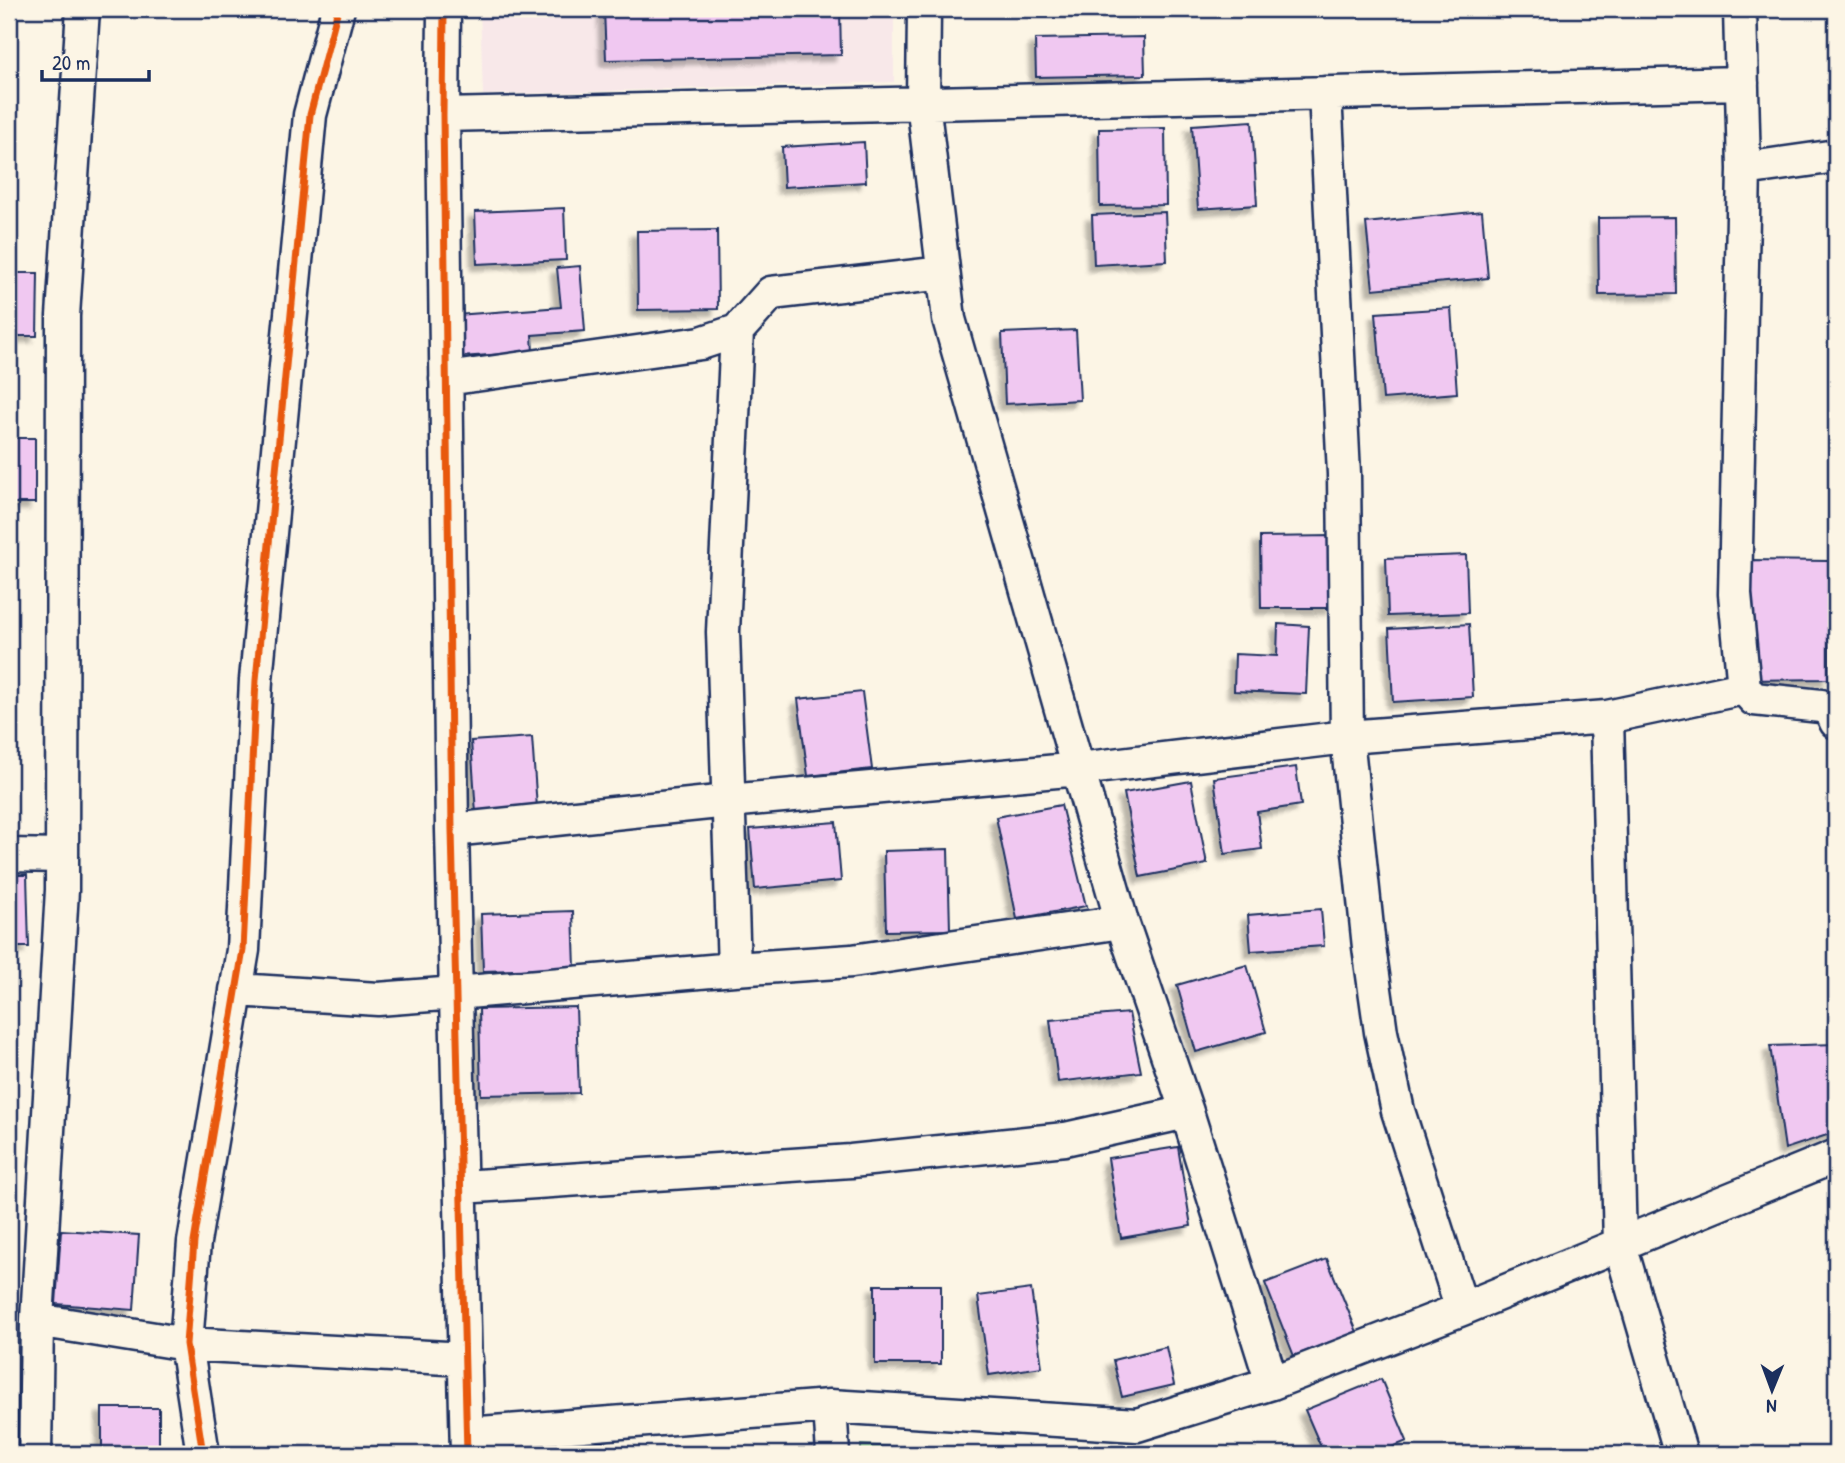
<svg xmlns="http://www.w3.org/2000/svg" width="1845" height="1463" font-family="'Patrick Hand',sans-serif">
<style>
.built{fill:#f8e8e9}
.green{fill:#abe1a4;stroke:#638881;stroke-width:2}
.building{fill:#f0c8f1;stroke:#1b2f5e;stroke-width:2;filter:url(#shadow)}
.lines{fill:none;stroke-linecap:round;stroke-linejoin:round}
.minor-casing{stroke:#1b2f5e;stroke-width:37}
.minor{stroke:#fcf5e5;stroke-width:32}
.cycleway-casing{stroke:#fcf5e5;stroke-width:11}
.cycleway{stroke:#e8590c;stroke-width:7}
</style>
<defs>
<filter id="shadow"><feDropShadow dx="-6" dy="6" stdDeviation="2" flood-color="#0004"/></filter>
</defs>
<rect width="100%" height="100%" fill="#fcf5e5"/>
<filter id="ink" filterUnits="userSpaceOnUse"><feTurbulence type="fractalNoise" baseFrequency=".0143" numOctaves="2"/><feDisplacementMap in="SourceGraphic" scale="14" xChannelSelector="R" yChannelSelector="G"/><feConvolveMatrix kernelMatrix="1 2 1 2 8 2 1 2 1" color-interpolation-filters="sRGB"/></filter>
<g filter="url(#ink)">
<path class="built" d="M 480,9 L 894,9 L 894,82 L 483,95 Z"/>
<path class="green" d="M 861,1445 L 1017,1454 L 861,1454 Z"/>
<path class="building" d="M 604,9 L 840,9 L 841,55 L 606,60 Z
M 1144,37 L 1145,75 L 1036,77 L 1035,39 Z
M 1252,121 L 1257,205 L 1198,209 L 1192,125 Z
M 1165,128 L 1166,205 L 1100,206 L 1099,129 Z
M 864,142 L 866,182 L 784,187 L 782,147 Z
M 564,208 L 566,260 L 477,264 L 475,212 Z
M 1482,211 L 1488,278 L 1373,289 L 1366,223 Z
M 1165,212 L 1167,261 L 1094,265 L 1092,215 Z
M 1675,217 L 1676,294 L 1599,295 L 1598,218 Z
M 717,230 L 718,309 L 638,310 L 637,231 Z
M 580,266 L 585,331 L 532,335 L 533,352 L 460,357 L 457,315 L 561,307 L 557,268 Z
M 9,273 L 38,273 L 37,336 L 9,336 Z
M 1451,308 L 1457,393 L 1383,399 L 1376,313 Z
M 1076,330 L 1080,400 L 1005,404 L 1002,333 Z
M 9,438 L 35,438 L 35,503 L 9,503 Z
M 1332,536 L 1332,608 L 1261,608 L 1260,537 Z
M 1466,555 L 1468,613 L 1388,616 L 1386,558 Z
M 1749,560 L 1829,561 L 1829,679 L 1748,680 Z
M 1278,624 L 1309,626 L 1306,694 L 1234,691 L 1235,654 L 1277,656 Z
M 1469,624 L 1473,697 L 1393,702 L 1389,629 Z
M 862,692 L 872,769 L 808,776 L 798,699 Z
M 532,737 L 537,808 L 476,813 L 471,741 Z
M 1296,767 L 1301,805 L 1257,812 L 1262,849 L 1225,854 L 1214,778 Z
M 1191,781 L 1207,864 L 1140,877 L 1124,793 Z
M 1061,805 L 1086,906 L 1017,919 L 996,817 Z
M 836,822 L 841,881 L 755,889 L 750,829 Z
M 948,849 L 950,930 L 886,931 L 884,851 Z
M 9,875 L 27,875 L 29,947 L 9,947 Z
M 1321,909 L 1324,946 L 1251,951 L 1248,915 Z
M 573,911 L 575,968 L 483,971 L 481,914 Z
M 1247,965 L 1266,1032 L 1196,1052 L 1177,985 Z
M 576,1007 L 579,1093 L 481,1095 L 479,1009 Z
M 1129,1013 L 1141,1072 L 1058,1082 L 1050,1020 Z
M 1836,1044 L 1836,1132 L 1785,1149 L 1770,1046 Z
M 1178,1147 L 1191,1226 L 1121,1238 L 1108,1158 Z
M 61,1230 L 139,1235 L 134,1310 L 56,1304 Z
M 1327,1259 L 1357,1332 L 1294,1356 L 1265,1283 Z
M 875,1285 L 941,1285 L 941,1364 L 875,1364 Z
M 1031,1289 L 1042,1367 L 989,1375 L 978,1296 Z
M 1166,1347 L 1174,1385 L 1122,1397 L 1113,1360 Z
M 1381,1379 L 1407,1441 L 1375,1454 L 1324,1454 L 1305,1410 Z
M 102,1408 L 159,1408 L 159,1454 L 102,1454 Z
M 574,1442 L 574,1454 L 490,1454 L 489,1444 Z"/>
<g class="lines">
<g class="minor-casing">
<path id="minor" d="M 444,9 L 443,115 L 452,830 L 467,1454
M 924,9 L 923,102 L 949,319 L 1122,922 L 1187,1112 L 1272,1383
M 1740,9 L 1744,169 L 1735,594 L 1744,688 L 1754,699 L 1821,706 L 1831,711 L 1836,722
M 1325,93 L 1344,474 L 1347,737 L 1369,947 L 1381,1032 L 1398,1111 L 1462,1309
M 443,115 L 1742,83
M 1744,169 L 1836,156
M 446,379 L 701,343 L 737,331 L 771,293 L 943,273
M 1607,717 L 1620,1245 L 1681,1454
M 452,830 L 728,801 L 1079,769 L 1347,737 L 1607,717 L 1744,688
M 9,855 L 62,856
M 734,969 L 723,632 L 737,331
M 236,990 L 378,999 L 456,993 L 734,969 L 852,961 L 1122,922
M 462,1187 L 851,1161 L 1065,1139 L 1187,1112
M 37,1320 L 186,1344 L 466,1359
M 830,1406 L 833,1454
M 468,1434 L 830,1406 L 1137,1425 L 1272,1383 L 1462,1309 L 1836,1156
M 35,1454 L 37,1320 L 62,890 L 63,316 L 83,9
M 203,1454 L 186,1344 L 194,1242 L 243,950 L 256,680 L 310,115 L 338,9"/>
</g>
<use href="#minor" class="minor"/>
<g class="cycleway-casing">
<path id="cycleway" d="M 444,9 L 443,115 L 452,830 L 467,1454
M 203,1454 L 186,1344 L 194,1242 L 243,950 L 256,680 L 310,115 L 338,9"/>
</g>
<use href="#cycleway" class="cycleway"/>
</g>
</g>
<rect width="1845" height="1463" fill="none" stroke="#fcf5e5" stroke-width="35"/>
<rect x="18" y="18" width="1810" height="1428" fill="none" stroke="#1b2f5e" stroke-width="2.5" filter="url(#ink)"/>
<g transform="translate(1772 1390) rotate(181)" stroke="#fcf5e5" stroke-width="5" paint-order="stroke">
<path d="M0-5L12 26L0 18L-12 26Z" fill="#1b2f5e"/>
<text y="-10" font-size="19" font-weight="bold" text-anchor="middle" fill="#1b2f5e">N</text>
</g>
<path d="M42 70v10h107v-10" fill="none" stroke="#1b2f5e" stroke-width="3.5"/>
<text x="52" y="70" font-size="21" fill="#1b2f5e" stroke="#fcf5e5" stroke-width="5" paint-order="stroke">20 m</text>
</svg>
